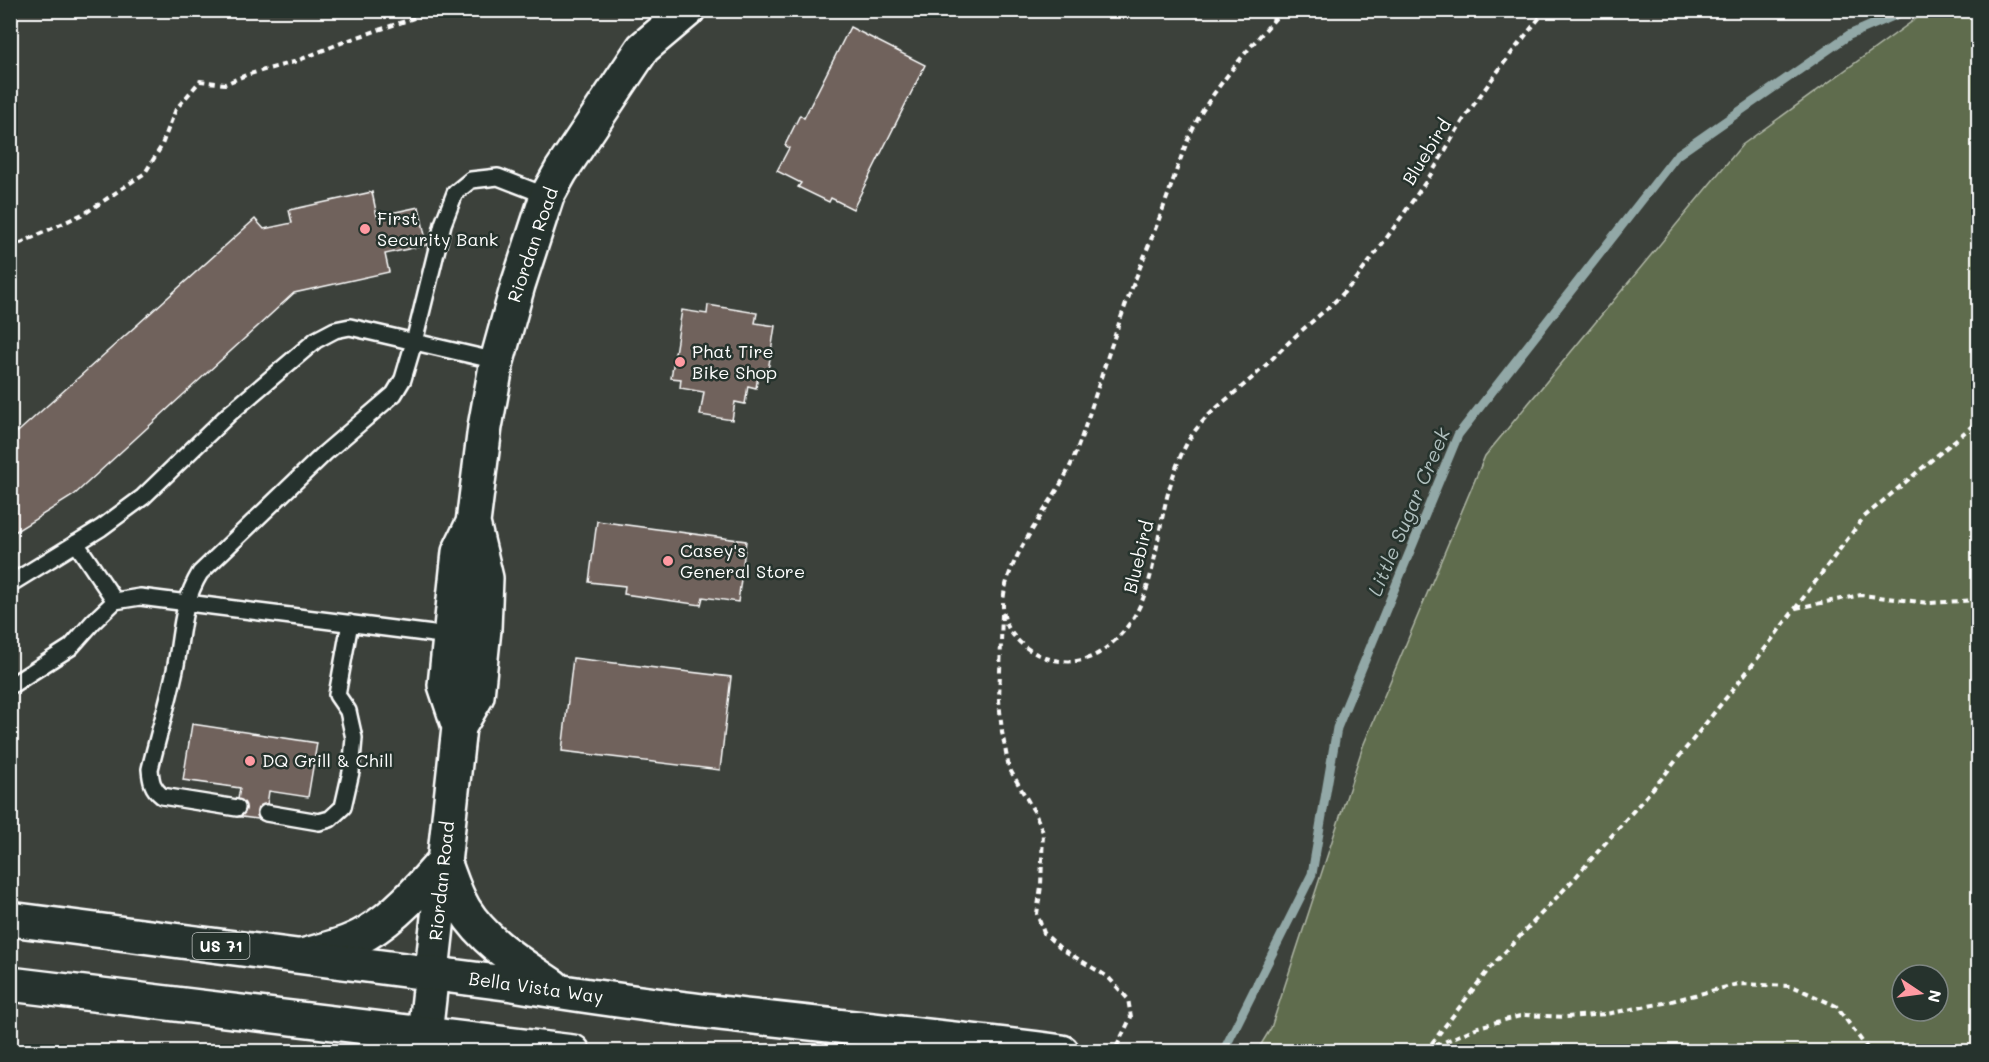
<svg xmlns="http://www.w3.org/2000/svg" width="1989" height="1062" font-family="Mali,sans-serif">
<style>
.green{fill:#5f6c4e;stroke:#afb6a6;stroke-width:1.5;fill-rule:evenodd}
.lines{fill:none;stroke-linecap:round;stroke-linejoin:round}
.stream{stroke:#92a8a7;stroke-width:9}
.building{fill:#6f625c;stroke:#fff;stroke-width:1.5}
.service-casing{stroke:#fff;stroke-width:20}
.tertiary-casing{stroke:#fff;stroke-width:38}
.primary-casing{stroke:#fff;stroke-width:38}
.path{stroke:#fff;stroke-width:4;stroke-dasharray:6 4.5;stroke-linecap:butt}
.service{stroke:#26332d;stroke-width:15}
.tertiary{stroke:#26332d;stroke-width:33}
.primary{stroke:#26332d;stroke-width:33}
.poi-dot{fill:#ff9aa2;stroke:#26332d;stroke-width:2}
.labels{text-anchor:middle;stroke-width:5;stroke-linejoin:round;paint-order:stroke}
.shield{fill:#26332d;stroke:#bec2c0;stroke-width:1.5}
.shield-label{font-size:16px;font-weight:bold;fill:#fff}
.street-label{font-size:18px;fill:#fff;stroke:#26332d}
.poi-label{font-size:18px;fill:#fff;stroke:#26332d;text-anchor:start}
.water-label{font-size:20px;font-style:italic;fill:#aebebd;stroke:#26332d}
</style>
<rect width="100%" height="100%" fill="#3c413b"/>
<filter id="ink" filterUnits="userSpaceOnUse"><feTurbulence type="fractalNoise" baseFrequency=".0167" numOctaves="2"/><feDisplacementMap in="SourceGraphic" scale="12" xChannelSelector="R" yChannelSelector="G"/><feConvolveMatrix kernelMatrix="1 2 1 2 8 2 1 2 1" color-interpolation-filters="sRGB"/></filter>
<g filter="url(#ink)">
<path class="green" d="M 1928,10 L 1978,11 L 1978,1051 L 1257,1051 L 1271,1028 L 1363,746 L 1485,456 L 1742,145 ZM 1902,975 L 1938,975 L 1938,1011 L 1902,1011 Z"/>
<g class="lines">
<path class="stream" d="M 1223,1052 L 1312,874 L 1337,728 L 1458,435 L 1677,155 L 1849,35 L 1907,10"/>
</g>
<path class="building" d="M 850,27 L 925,65 L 853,209 L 831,198 L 829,202 L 798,187 L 801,183 L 777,171 L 789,148 L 785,145 L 800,115 L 804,118 Z
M 372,192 L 377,216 L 419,207 L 427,245 L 385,254 L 389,272 L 294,293 L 74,495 L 10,535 L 10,436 L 19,431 L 255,219 L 264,229 L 292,223 L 289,210 Z
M 708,305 L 757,313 L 755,323 L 775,326 L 768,371 L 759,370 L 756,388 L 748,386 L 745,404 L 735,402 L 732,420 L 700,415 L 704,392 L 680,388 L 681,379 L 671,378 L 682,310 L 707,314 Z
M 597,521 L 746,541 L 738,602 L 703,597 L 701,605 L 624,594 L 625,586 L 589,582 Z
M 573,658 L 731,677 L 720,770 L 562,751 Z
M 192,724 L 317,743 L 308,797 L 269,791 L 265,820 L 235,816 L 240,788 L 183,780 Z"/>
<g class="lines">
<g class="service-casing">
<path id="service" d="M 76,543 L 115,601
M 10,584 L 101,528 L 143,497 L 229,414 L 316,340 L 335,330 L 350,327 L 497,361
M 10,686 L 71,647 L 93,622 L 115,601 L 140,597 L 449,636
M 237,808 L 162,796 C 152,788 151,781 150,769 C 158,736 168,703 175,670 C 182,635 181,604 200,573 L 325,453 L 394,394 L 403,379 L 414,342 L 443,224 L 455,193 L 471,180 L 498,177 L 547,196
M 266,813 L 319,822 L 330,819 L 343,807 L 351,772 L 354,738 L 348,711 L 337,695 L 350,623"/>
</g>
<g class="tertiary-casing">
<path id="tertiary" d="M 459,727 L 445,685 L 459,552 L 473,523 L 485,427 L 497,361 L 518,285 L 547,196 L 561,171 L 643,48 L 688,10
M 302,956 C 324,950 347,945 367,933 C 397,915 421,887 444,861
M 425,1035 L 459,727 L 477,696 L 484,629 L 486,578 L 473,523"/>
</g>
<g class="primary-casing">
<path id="primary" d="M 444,861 C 450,877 455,894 464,909 C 485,943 521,964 553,986
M 10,919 L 513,984 C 695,1015 879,1028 1062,1052
M 10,984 L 573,1052"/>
</g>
<path class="path" d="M 1283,10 C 1255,41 1226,74 1203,110 C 1185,139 1176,174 1164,206 C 1147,251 1128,295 1113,341 C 1099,381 1088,423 1072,462 C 1053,506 1004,557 1003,605 C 1002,635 1032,658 1060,661 C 1081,663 1095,658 1111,644 C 1151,609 1153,562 1163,514 C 1168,491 1175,466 1186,445 C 1200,417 1230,398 1253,377 C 1269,363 1283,347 1299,333 C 1319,315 1340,299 1357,278 C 1381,247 1404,213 1427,180 C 1440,161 1451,139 1464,119 C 1489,82 1517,45 1546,10
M 1273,21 L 1276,10
M 10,248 L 87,212 L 145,173 L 161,147 L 176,109 L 200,81 L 225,84 L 246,75 L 294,62 L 346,41 L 426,14 L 432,10
M 1796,608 L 1861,595 L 1929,603 L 1978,600
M 1002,614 L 999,700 L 1002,732 L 1009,768 L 1035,813 L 1043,832 L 1041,886 L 1037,914 L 1044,933 L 1060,948 L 1108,977 L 1128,999 L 1131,1017 L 1114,1052
M 1426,1050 L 1478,1027 L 1524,1015 L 1566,1017 L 1606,1014 L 1664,1003 L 1738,984 L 1792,986 L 1836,1006 L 1870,1052
M 1425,1052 L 1489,969 L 1574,879 L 1663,777 L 1761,654 L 1864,517 L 1978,421"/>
<use href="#service" class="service"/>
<use href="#tertiary" class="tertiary"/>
<use href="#primary" class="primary"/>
</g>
</g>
<g class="poi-dot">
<circle cx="365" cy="229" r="6"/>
<circle cx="680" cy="362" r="6"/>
<circle cx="668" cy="561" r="6"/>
<circle cx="250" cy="761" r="6"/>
</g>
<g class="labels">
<rect class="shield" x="192.5" y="933" width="57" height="26" rx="4.5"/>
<g class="shield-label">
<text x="221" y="952">US 71</text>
</g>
<g class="street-label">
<text transform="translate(1427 152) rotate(-58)" y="6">Bluebird</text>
<text transform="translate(533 245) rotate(-71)" y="6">Riordan Road</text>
<text transform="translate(1139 557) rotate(-76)" y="6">Bluebird</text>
<text transform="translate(442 881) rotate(-84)" y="6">Riordan Road</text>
<text transform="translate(536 988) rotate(8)" y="6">Bella Vista Way</text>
</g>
<g class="poi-label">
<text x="377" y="225">First<tspan x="377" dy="21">Security Bank</tspan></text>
<text x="692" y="358">Phat Tire<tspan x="692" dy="21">Bike Shop</tspan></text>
<text x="680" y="557">Casey's<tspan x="680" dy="21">General Store</tspan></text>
<text x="262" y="767">DQ Grill &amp; Chill</text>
</g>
<g class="water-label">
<text transform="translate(1409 512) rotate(-67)" y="7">Little Sugar Creek</text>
</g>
</g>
<rect width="1989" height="1062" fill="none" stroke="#26332d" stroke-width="36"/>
<rect x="18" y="18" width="1953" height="1026" fill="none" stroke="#fff" stroke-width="2" filter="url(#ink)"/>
<g transform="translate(1920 993) rotate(103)"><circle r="28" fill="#26332d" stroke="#7d8581" stroke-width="1.5"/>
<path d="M0-4.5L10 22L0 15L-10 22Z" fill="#ff9aa2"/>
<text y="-9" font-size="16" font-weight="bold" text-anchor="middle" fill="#ffffff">N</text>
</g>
</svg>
